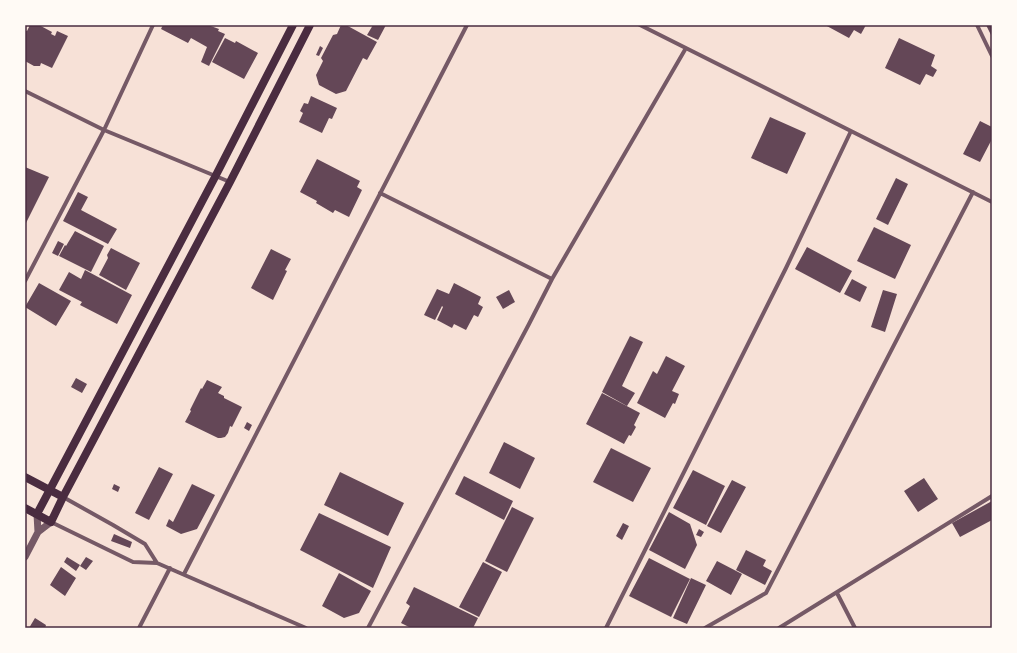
<svg xmlns="http://www.w3.org/2000/svg" width="1017" height="653" font-family="Georgia,serif">
<style>
.building{fill:#644757}
.lines{fill:none;stroke-linecap:round;stroke-linejoin:round}
.minor{stroke:#755966;stroke-width:4}
.tertiary{stroke:#755966;stroke-width:7}
.secondary{stroke:#4a2c40;stroke-width:8}
.neatline{fill:none;stroke:#4a2c40;stroke-width:1.5}
</style>
<rect width="100%" height="100%" fill="#f7e1d7"/>
<path class="building" d="M 30,25 L 39,25 L 52,32 L 51,34 L 55,36 L 57,31 L 68,36 L 52,68 L 41,63 L 40,66 L 34,66 L 25,61 L 25,31 L 27,31 Z
M 163,25 L 208,25 L 219,29 L 218,31 L 225,34 L 209,66 L 201,62 L 207,47 L 191,38 L 188,43 L 161,29 Z
M 341,25 L 346,25 L 377,42 L 367,60 L 363,58 L 346,91 L 336,94 L 319,85 L 316,75 L 323,61 L 321,58 L 333,35 L 337,34 Z
M 373,25 L 386,25 L 378,40 L 367,35 Z
M 825,25 L 866,25 L 861,34 L 854,30 L 849,38 Z
M 986,25 L 992,25 L 992,37 Z
M 225,38 L 235,43 L 236,41 L 258,53 L 244,79 L 212,62 Z
M 899,38 L 935,55 L 931,66 L 937,70 L 933,77 L 926,74 L 920,85 L 885,68 Z
M 320,46 L 323,48 L 319,56 L 316,55 Z
M 311,96 L 337,108 L 332,119 L 329,118 L 322,133 L 299,122 L 303,113 L 300,111 L 304,103 L 308,104 Z
M 770,117 L 806,133 L 787,174 L 751,158 Z
M 980,121 L 992,127 L 992,139 L 980,162 L 963,154 Z
M 317,159 L 360,181 L 357,187 L 362,190 L 349,217 L 335,210 L 333,213 L 316,203 L 317,201 L 300,192 Z
M 25,167 L 49,177 L 25,225 Z
M 896,178 L 908,184 L 888,225 L 876,219 Z
M 78,192 L 88,197 L 81,210 L 117,229 L 108,244 L 63,221 Z
M 874,227 L 911,245 L 895,279 L 857,261 Z
M 75,231 L 104,246 L 91,272 L 59,256 L 65,245 L 66,246 Z
M 58,241 L 64,244 L 58,256 L 52,253 Z
M 807,247 L 852,271 L 840,293 L 795,269 Z
M 111,248 L 140,263 L 126,290 L 99,275 L 108,258 L 107,255 Z
M 271,249 L 291,259 L 285,270 L 287,271 L 273,300 L 251,288 Z
M 85,270 L 132,295 L 117,324 L 80,305 L 82,302 L 59,290 L 69,272 L 81,279 Z
M 852,279 L 867,287 L 860,302 L 844,294 Z
M 39,283 L 71,301 L 56,326 L 25,307 Z
M 454,283 L 481,297 L 478,304 L 483,307 L 478,317 L 474,315 L 466,330 L 454,324 L 452,328 L 437,320 L 443,307 L 442,306 L 435,320 L 424,315 L 437,289 L 449,294 Z
M 509,290 L 515,302 L 503,309 L 496,297 Z
M 883,290 L 897,294 L 885,332 L 871,327 Z
M 630,336 L 643,342 L 622,386 L 635,393 L 627,406 L 602,392 Z
M 666,356 L 685,366 L 672,391 L 679,394 L 675,404 L 673,403 L 665,418 L 637,403 L 653,371 L 657,374 Z
M 76,378 L 87,384 L 82,393 L 71,387 Z
M 207,380 L 222,387 L 218,393 L 224,396 L 224,398 L 242,407 L 232,427 L 230,426 L 228,433 L 225,437 L 221,438 L 218,438 L 185,422 L 191,411 L 190,410 L 201,388 L 202,389 Z
M 602,393 L 640,413 L 634,425 L 636,427 L 631,436 L 629,435 L 624,444 L 586,424 Z
M 247,422 L 252,425 L 249,431 L 244,428 Z
M 504,442 L 535,458 L 520,489 L 489,473 Z
M 611,448 L 651,468 L 633,502 L 593,482 Z
M 159,467 L 173,474 L 149,520 L 135,513 Z
M 693,470 L 725,486 L 706,525 L 673,508 Z
M 340,472 L 404,503 L 388,536 L 324,505 Z
M 464,476 L 513,501 L 504,520 L 455,494 Z
M 924,478 L 938,499 L 918,512 L 904,491 Z
M 732,480 L 746,487 L 721,533 L 707,526 Z
M 114,484 L 120,487 L 118,492 L 112,489 Z
M 192,484 L 215,495 L 197,529 L 181,534 L 166,526 L 169,519 L 173,522 Z
M 992,501 L 992,520 L 960,537 L 952,523 Z
M 512,507 L 534,518 L 507,572 L 485,561 Z
M 669,512 L 690,524 L 697,545 L 685,569 L 649,550 Z
M 319,513 L 391,547 L 373,588 L 300,550 Z
M 623,523 L 629,526 L 622,540 L 616,536 Z
M 699,529 L 704,532 L 701,537 L 696,535 Z
M 114,534 L 132,542 L 130,548 L 111,541 Z
M 746,550 L 766,560 L 763,566 L 772,571 L 765,585 L 736,570 Z
M 67,557 L 80,565 L 76,571 L 64,562 Z
M 86,557 L 93,561 L 86,570 L 80,566 Z
M 649,558 L 690,579 L 671,617 L 629,596 Z
M 717,561 L 742,574 L 731,595 L 706,581 Z
M 483,562 L 502,572 L 479,617 L 459,607 Z
M 61,567 L 76,578 L 65,596 L 50,585 Z
M 339,573 L 371,591 L 359,613 L 344,618 L 322,606 Z
M 691,578 L 706,585 L 687,624 L 673,618 Z
M 414,587 L 478,618 L 473,628 L 411,628 L 401,623 L 410,606 L 406,603 Z
M 35,618 L 46,625 L 45,628 L 29,628 Z"/>
<g class="lines">
<path class="minor" d="M 640,25 L 992,202
M 977,25 L 992,56
M 25,91 L 104,130 L 230,182
M 380,193 L 552,279
M 25,281 L 104,130 L 153,25
M 63,497 L 113,525 L 145,544 L 157,563
M 51,522 L 133,562 L 157,563 L 306,628
M 184,574 L 467,25
M 837,593 L 855,628
M 139,628 L 170,568
M 368,628 L 529,324 L 552,279 L 686,48
M 606,628 L 786,268 L 851,131
M 705,628 L 766,593 L 973,192
M 779,628 L 992,496"/>
<path class="tertiary" d="M 37,514 L 38,532
M 25,557 L 38,532 L 51,522"/>
<path class="secondary" d="M 25,477 L 63,497
M 25,508 L 51,522 L 63,497 L 230,182 L 310,25
M 37,514 L 215,177 L 293,25"/>
</g>
<rect width="1017" height="653" fill="none" stroke="#fffaf5" stroke-width="52"/>
<rect x="26" y="26" width="965" height="601" class="neatline"/>
</svg>
